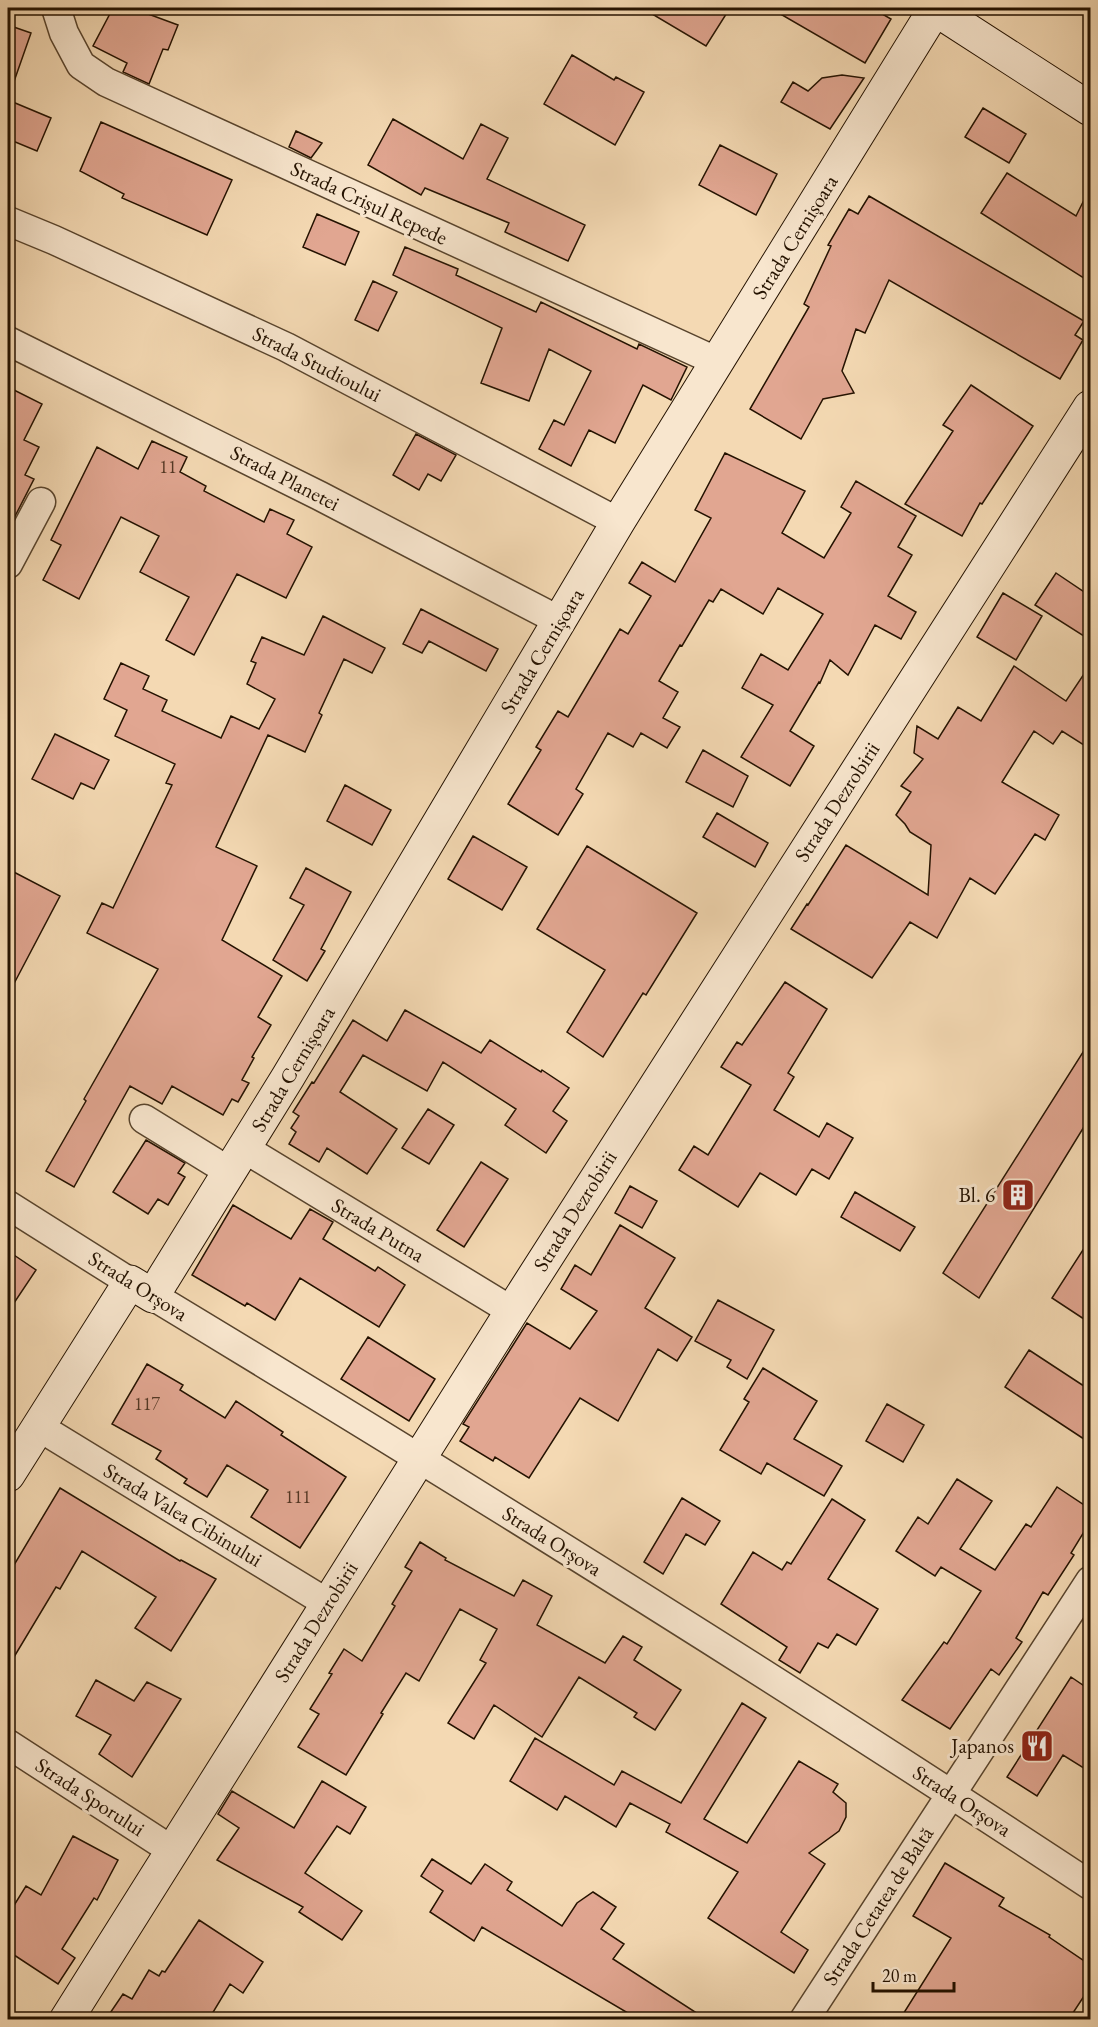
<svg xmlns="http://www.w3.org/2000/svg" width="1098" height="2027" font-family="'EB Garamond',serif">
<style>
.building{fill:#e1a691;stroke:#241200;stroke-width:1.5}
.lines{fill:none;stroke-linecap:round;stroke-linejoin:round}
.street-casing{stroke:#58442d;stroke-width:31}
.secondary-casing{stroke:#241200;stroke-width:35}
.street{stroke:#f8e6ce;stroke-width:28}
.secondary{stroke:#f8e6ce;stroke-width:33}
.labels{text-anchor:middle;stroke-width:6;stroke-linejoin:round;paint-order:stroke}
.number-label{font-size:18px;fill:#533724}
.street-label{font-size:21px;fill:#241200;stroke:#f8e6ce}
.poi-label{font-size:21px;fill:#241200;stroke:#f8e6ce;text-anchor:end}
</style>
<rect width="100%" height="100%" fill="#f4d9b3"/>
<filter id="stains"><feTurbulence type="fractalNoise" baseFrequency=".00333" numOctaves="4"/><feColorMatrix values="0 0 0 0 .2 0 0 0 0 .09 0 0 0 0 .02 0 0 0 .5 -.17"/></filter>
<radialGradient id="worn" r=".72"><stop offset=".6" stop-color="#630" stop-opacity="0"/><stop offset="1" stop-color="#630" stop-opacity=".3"/></radialGradient>
<path class="building" d="M 113,8 L 132,8 L 178,25 L 168,50 L 163,49 L 149,84 L 123,72 L 127,63 L 93,46 Z
M 642,8 L 730,8 L 706,46 Z
M 770,8 L 872,8 L 891,19 L 865,63 Z
M 8,25 L 31,33 L 11,90 L 8,90 Z
M 572,55 L 614,80 L 616,77 L 644,92 L 615,145 L 544,104 Z
M 842,75 L 864,78 L 830,129 L 781,102 L 793,82 L 808,91 L 822,78 Z
M 8,100 L 51,118 L 37,151 L 8,139 Z
M 983,108 L 1026,134 L 1009,163 L 965,137 Z
M 393,119 L 463,159 L 481,124 L 508,138 L 487,179 L 585,225 L 568,261 L 505,232 L 509,223 L 425,188 L 421,195 L 368,165 Z
M 101,122 L 232,180 L 207,235 L 122,198 L 124,194 L 80,171 Z
M 296,131 L 322,143 L 311,158 L 289,147 Z
M 720,145 L 777,174 L 756,215 L 699,185 Z
M 1007,173 L 1076,216 L 1090,188 L 1090,282 L 981,213 Z
M 869,196 L 1084,321 L 1075,335 L 1083,340 L 1060,379 L 889,280 L 865,333 L 856,329 L 842,371 L 854,393 L 823,399 L 801,439 L 750,409 L 809,307 L 804,304 L 831,246 L 828,245 L 849,209 L 858,214 Z
M 317,214 L 359,232 L 345,265 L 303,247 Z
M 405,247 L 458,269 L 456,275 L 536,312 L 541,302 L 637,349 L 639,344 L 687,367 L 671,400 L 643,385 L 615,443 L 589,430 L 571,466 L 539,449 L 554,420 L 564,425 L 591,371 L 549,349 L 529,401 L 481,383 L 502,328 L 393,275 Z
M 373,281 L 397,292 L 378,331 L 355,320 Z
M 971,385 L 1033,426 L 982,504 L 980,503 L 962,536 L 905,504 L 953,431 L 943,425 Z
M 8,387 L 42,404 L 24,440 L 39,447 L 25,475 L 34,479 L 8,530 Z
M 416,434 L 456,455 L 441,481 L 428,474 L 419,490 L 393,475 Z
M 152,441 L 187,457 L 180,472 L 206,486 L 204,491 L 264,522 L 270,509 L 294,520 L 287,534 L 312,547 L 286,598 L 237,574 L 194,655 L 166,640 L 189,597 L 140,572 L 159,536 L 121,517 L 79,599 L 43,580 L 61,545 L 51,540 L 97,447 L 138,469 Z
M 725,453 L 805,491 L 782,533 L 824,558 L 851,513 L 841,507 L 856,481 L 916,516 L 898,547 L 912,555 L 888,596 L 916,612 L 901,639 L 875,625 L 848,675 L 830,660 L 820,683 L 819,682 L 790,731 L 814,746 L 790,786 L 741,757 L 773,705 L 742,688 L 761,654 L 788,670 L 823,614 L 778,588 L 763,614 L 721,589 L 713,602 L 709,600 L 682,646 L 680,645 L 659,681 L 678,692 L 663,718 L 680,727 L 667,748 L 641,733 L 633,747 L 608,733 L 576,789 L 583,794 L 558,835 L 508,804 L 541,750 L 536,747 L 558,711 L 568,717 L 620,629 L 628,634 L 651,596 L 629,583 L 642,562 L 675,582 L 711,518 L 695,510 Z
M 1056,573 L 1090,596 L 1090,640 L 1035,605 Z
M 1003,593 L 1042,616 L 1016,660 L 977,637 Z
M 421,609 L 498,649 L 486,671 L 429,641 L 422,653 L 403,644 Z
M 323,616 L 385,648 L 372,673 L 344,659 L 319,713 L 322,715 L 305,752 L 268,735 L 216,847 L 257,866 L 222,940 L 282,976 L 258,1017 L 271,1025 L 252,1057 L 254,1058 L 242,1080 L 249,1083 L 238,1102 L 232,1099 L 223,1115 L 172,1086 L 162,1104 L 130,1086 L 74,1187 L 46,1171 L 86,1101 L 84,1099 L 158,969 L 87,933 L 102,903 L 113,908 L 172,785 L 166,783 L 175,764 L 115,736 L 127,710 L 104,699 L 121,663 L 149,676 L 143,689 L 167,700 L 162,711 L 221,738 L 231,716 L 259,729 L 275,699 L 247,684 L 256,663 L 251,661 L 262,637 L 304,655 Z
M 1090,665 L 1090,749 L 1062,731 L 1053,744 L 1034,731 L 1002,782 L 1059,815 L 1045,840 L 1035,834 L 995,894 L 970,878 L 937,938 L 910,922 L 872,978 L 791,929 L 807,904 L 808,905 L 846,845 L 928,895 L 931,845 L 910,832 L 905,824 L 896,815 L 911,792 L 901,786 L 923,759 L 914,753 L 917,726 L 938,739 L 958,707 L 981,721 L 1014,666 L 1066,701 Z
M 55,734 L 109,760 L 94,789 L 81,783 L 73,799 L 32,779 Z
M 703,750 L 748,776 L 733,807 L 686,782 Z
M 345,785 L 391,810 L 372,845 L 327,821 Z
M 717,813 L 768,843 L 755,867 L 703,837 Z
M 473,836 L 527,867 L 502,910 L 448,879 Z
M 587,846 L 697,913 L 646,995 L 643,993 L 603,1057 L 567,1032 L 605,970 L 537,929 Z
M 306,868 L 351,892 L 321,949 L 325,951 L 307,981 L 273,960 L 304,905 L 290,898 Z
M 8,869 L 60,896 L 8,995 Z
M 785,982 L 827,1009 L 788,1073 L 794,1077 L 774,1110 L 819,1137 L 827,1123 L 853,1138 L 829,1179 L 812,1169 L 796,1195 L 760,1173 L 738,1207 L 679,1170 L 694,1146 L 708,1155 L 751,1085 L 721,1067 L 737,1042 L 742,1045 Z
M 405,1010 L 481,1053 L 490,1040 L 541,1072 L 542,1070 L 569,1088 L 553,1111 L 567,1121 L 546,1153 L 505,1125 L 516,1109 L 443,1062 L 427,1091 L 363,1055 L 340,1092 L 397,1129 L 367,1174 L 327,1148 L 319,1162 L 289,1144 L 296,1132 L 291,1128 L 299,1116 L 293,1112 L 312,1082 L 314,1083 L 353,1020 L 387,1041 Z
M 1090,1041 L 1090,1117 L 979,1298 L 943,1273 Z
M 428,1109 L 454,1125 L 429,1164 L 402,1148 Z
M 146,1140 L 185,1163 L 178,1173 L 185,1177 L 168,1205 L 158,1199 L 148,1214 L 113,1192 Z
M 481,1162 L 508,1179 L 464,1247 L 437,1230 Z
M 630,1186 L 657,1201 L 642,1228 L 615,1213 Z
M 855,1192 L 915,1227 L 900,1251 L 841,1217 Z
M 233,1205 L 291,1239 L 310,1209 L 333,1222 L 323,1239 L 375,1271 L 378,1267 L 405,1285 L 379,1327 L 300,1278 L 275,1320 L 247,1303 L 245,1306 L 192,1275 Z
M 620,1225 L 675,1258 L 645,1308 L 692,1337 L 677,1361 L 658,1349 L 618,1421 L 580,1398 L 529,1478 L 495,1457 L 493,1461 L 460,1441 L 469,1427 L 463,1424 L 527,1323 L 570,1349 L 597,1311 L 561,1289 L 575,1265 L 591,1275 Z
M 1090,1239 L 1090,1323 L 1052,1298 Z
M 8,1251 L 36,1270 L 8,1312 Z
M 718,1300 L 774,1330 L 747,1379 L 727,1367 L 731,1360 L 695,1341 Z
M 368,1337 L 435,1379 L 409,1421 L 341,1379 Z
M 1029,1350 L 1090,1390 L 1090,1443 L 1005,1387 Z
M 147,1364 L 183,1385 L 180,1390 L 225,1418 L 236,1401 L 283,1432 L 281,1435 L 346,1477 L 300,1548 L 251,1517 L 268,1490 L 227,1465 L 207,1497 L 184,1483 L 187,1479 L 156,1459 L 161,1451 L 112,1424 Z
M 763,1368 L 817,1401 L 794,1439 L 842,1466 L 824,1496 L 767,1463 L 761,1474 L 720,1450 L 749,1402 L 744,1399 Z
M 887,1404 L 924,1425 L 903,1462 L 866,1441 Z
M 957,1479 L 992,1501 L 960,1549 L 995,1570 L 1026,1524 L 1031,1527 L 1057,1487 L 1090,1509 L 1090,1522 L 1071,1553 L 1074,1555 L 1048,1595 L 1043,1592 L 1016,1638 L 1022,1642 L 999,1675 L 991,1669 L 950,1729 L 902,1700 L 944,1642 L 947,1644 L 981,1591 L 941,1567 L 935,1576 L 896,1551 L 918,1517 L 928,1524 Z
M 60,1488 L 180,1561 L 181,1560 L 216,1579 L 171,1651 L 135,1628 L 156,1597 L 82,1551 L 60,1589 L 56,1587 L 8,1667 L 8,1575 Z
M 682,1498 L 720,1521 L 705,1545 L 686,1534 L 663,1574 L 644,1562 Z
M 832,1499 L 865,1520 L 828,1579 L 878,1609 L 856,1645 L 837,1634 L 828,1648 L 818,1643 L 800,1673 L 779,1660 L 787,1647 L 721,1604 L 753,1552 L 782,1570 L 787,1562 L 791,1564 Z
M 420,1542 L 446,1558 L 445,1560 L 514,1596 L 523,1580 L 552,1596 L 537,1625 L 605,1663 L 623,1636 L 642,1647 L 634,1660 L 681,1690 L 655,1730 L 634,1717 L 637,1713 L 579,1677 L 542,1737 L 494,1705 L 474,1739 L 448,1723 L 486,1663 L 480,1660 L 497,1629 L 460,1609 L 419,1681 L 406,1673 L 381,1713 L 383,1714 L 346,1775 L 298,1747 L 319,1714 L 310,1709 L 332,1674 L 329,1673 L 344,1649 L 362,1661 L 395,1606 L 392,1604 L 412,1571 L 405,1567 Z
M 1071,1677 L 1090,1690 L 1090,1772 L 1063,1755 L 1037,1796 L 1007,1777 Z
M 96,1680 L 134,1701 L 147,1682 L 181,1699 L 132,1777 L 99,1754 L 111,1735 L 76,1716 Z
M 742,1703 L 766,1718 L 704,1819 L 747,1843 L 799,1761 L 838,1784 L 833,1792 L 846,1803 L 846,1817 L 839,1831 L 809,1853 L 825,1864 L 781,1932 L 808,1950 L 794,1973 L 708,1918 L 738,1872 L 666,1832 L 670,1824 L 630,1803 L 616,1827 L 565,1796 L 557,1810 L 510,1781 L 535,1738 L 614,1785 L 622,1771 L 681,1803 Z
M 322,1781 L 366,1807 L 350,1834 L 337,1826 L 305,1873 L 362,1911 L 342,1940 L 299,1912 L 303,1907 L 217,1860 L 239,1828 L 218,1814 L 232,1791 L 294,1828 Z
M 73,1836 L 118,1860 L 97,1900 L 94,1898 L 62,1949 L 75,1958 L 58,1984 L 8,1951 L 8,1915 L 26,1886 L 41,1895 Z
M 432,1859 L 471,1884 L 485,1864 L 512,1882 L 507,1890 L 562,1926 L 577,1903 L 593,1892 L 616,1907 L 601,1929 L 624,1944 L 613,1959 L 706,2019 L 638,2019 L 482,1927 L 474,1941 L 430,1912 L 443,1891 L 421,1876 Z
M 945,1863 L 1004,1898 L 999,1906 L 1050,1935 L 1049,1937 L 1090,1965 L 1090,1987 L 1069,2019 L 900,2019 L 951,1938 L 913,1916 Z
M 199,1920 L 263,1962 L 243,1993 L 230,1984 L 209,2019 L 106,2019 L 123,1994 L 132,1999 L 149,1970 L 159,1976 L 162,1971 L 165,1972 Z"/>
<g class="lines">
<g class="street-casing">
<path id="street" d="M 56,8 L 64,33 L 81,65 L 106,82 L 718,362
M 8,221 L 54,240 L 286,347 L 618,522
M 8,341 L 320,496 L 560,621
M 8,564 L 41,502
M 144,1119 L 230,1172
M 245,1149 L 512,1311
M 8,1205 L 130,1282
M 153,1296 C 469,1487 782,1682 1090,1885
M 39,1427 L 327,1603
M 8,1744 L 173,1851
M 804,2020 L 1090,1581"/>
</g>
<g class="secondary-casing">
<path id="secondary" d="M 8,1475 L 130,1282 L 153,1296 L 163,1279 L 288,1077 L 618,522 L 935,9 L 1090,109
M 66,2020 L 512,1311 L 1090,407"/>
</g>
<use href="#street" class="street"/>
<use href="#secondary" class="secondary"/>
</g>
<defs>
<g id="building-square" transform="scale(1.725)"><rect x="-9" y="-9" width="18" height="18" rx="4" fill="#8f2418" stroke="#f8e6ce"/><path d="M-4-6H4V6H1V3H-1V6H-4ZM-2.5-4.3h1.7v1.8h-1.7ZM.8-4.3h1.7v1.8H.8ZM-2.5-1h1.7V.8h-1.7ZM.8-1h1.7V.8H.8Z" fill="#fff"/></g>
<g id="restaurant-square" transform="scale(1.725)"><rect x="-9" y="-9" width="18" height="18" rx="4" fill="#8f2418" stroke="#f8e6ce"/><path d="M-5-6h1v4h1v-4h1v4h1v-4h1v5L-1.5 .5V6h-2V.5L-5-1ZM5-6V6H3V1.5H1.5Q1.5-4 5-6Z" fill="#fff"/></g>
</defs>
<g fill-rule="evenodd">
<use href="#building-square" x="1018" y="1195"/>
<use href="#restaurant-square" x="1037" y="1746"/>
</g>
<g class="labels">
<g class="number-label">
<text x="168" y="473">11</text>
<text x="147" y="1410">117</text>
<text x="298" y="1503">111</text>
</g>
<g class="street-label">
<text transform="translate(369 203) rotate(25)" y="7">Strada Crișul Repede</text>
<text transform="translate(795 237) rotate(-58)" y="7">Strada Cernișoara</text>
<text transform="translate(317 364) rotate(27)" y="7">Strada Studioului</text>
<text transform="translate(285 478) rotate(27)" y="7">Strada Planetei</text>
<text transform="translate(542 651) rotate(-59)" y="7">Strada Cernișoara</text>
<text transform="translate(837 802) rotate(-57)" y="7">Strada Dezrobirii</text>
<text transform="translate(293 1069) rotate(-59)" y="7">Strada Cernișoara</text>
<text transform="translate(575 1211) rotate(-58)" y="7">Strada Dezrobirii</text>
<text transform="translate(378 1230) rotate(31)" y="7">Strada Putna</text>
<text transform="translate(138 1286) rotate(32)" y="7">Strada Orșova</text>
<text transform="translate(183 1515) rotate(31)" y="7">Strada Valea Cibinului</text>
<text transform="translate(552 1541) rotate(32)" y="7">Strada Orșova</text>
<text transform="translate(316 1622) rotate(-58)" y="7">Strada Dezrobirii</text>
<text transform="translate(90 1797) rotate(33)" y="7">Strada Sporului</text>
<text transform="translate(962 1801) rotate(33)" y="7">Strada Orșova</text>
<text transform="translate(878 1906) rotate(-57)" y="7">Strada Cetatea de Baltă</text>
</g>
<g class="poi-label">
<text x="995" y="1202">Bl. 6</text>
<text x="1014" y="1753">Japanos</text>
</g>
</g>
<rect width="1098" height="2027" fill="none" stroke="#f4d9b3" stroke-width="30"/>
<rect x="9" y="9" width="1080" height="2009" fill="none" stroke="#241200" stroke-width="3"/>
<rect x="15" y="15" width="1068" height="1997" fill="none" stroke="#241200" stroke-width="1.5"/>
<path d="M873 1982v9h81v-9" fill="none" stroke="#241200" stroke-width="3"/>
<text x="882" y="1982" font-size="18" fill="#241200" stroke="#f8e6ce" stroke-width="4.5" paint-order="stroke">20 m</text>
<rect width="100%" height="100%" filter="url(#stains)"/>
<rect width="100%" height="100%" fill="url(#worn)"/>
</svg>
